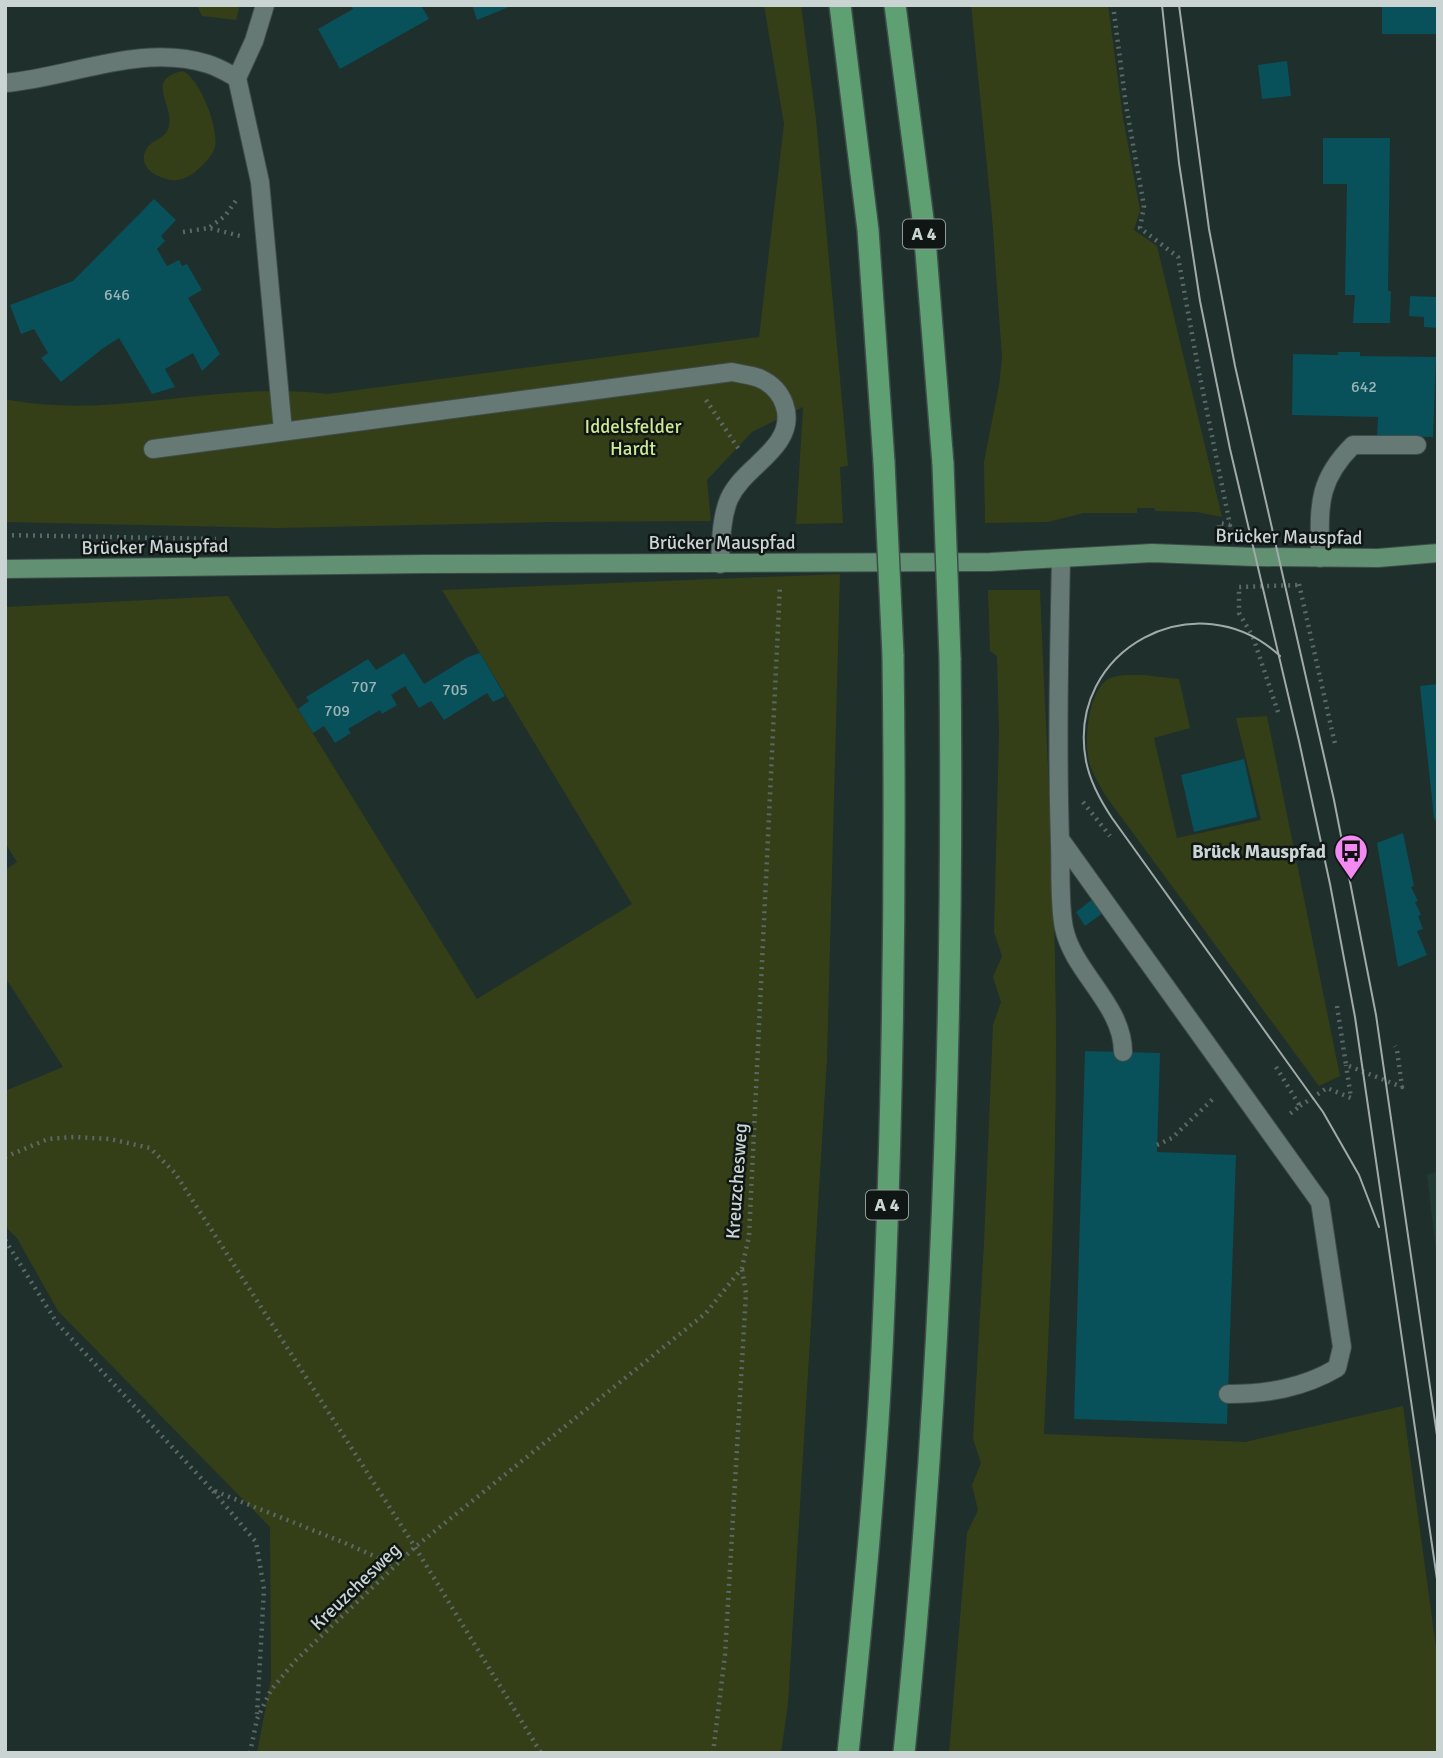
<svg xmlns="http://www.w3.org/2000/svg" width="1443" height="1758" font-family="Signika,sans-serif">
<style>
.built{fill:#213a35}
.green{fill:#343f18}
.building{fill:#08505a}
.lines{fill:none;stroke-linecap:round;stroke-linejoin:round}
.minor-casing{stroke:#3e4c4a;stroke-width:20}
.major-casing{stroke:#3e4c4a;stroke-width:20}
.highway-casing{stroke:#3e4c4a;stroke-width:24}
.path{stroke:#5b6966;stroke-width:4.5;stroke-dasharray:2 5;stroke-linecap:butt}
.minor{stroke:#677975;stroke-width:18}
.major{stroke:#629073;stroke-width:18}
.highway{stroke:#5fa072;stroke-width:21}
.tram{stroke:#a0aba9;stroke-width:2}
.highway-bridge-casing{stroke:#3e4c4a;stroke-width:24;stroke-linecap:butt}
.highway-bridge{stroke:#5fa072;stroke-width:21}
.labels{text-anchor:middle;stroke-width:5;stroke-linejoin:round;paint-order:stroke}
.number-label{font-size:16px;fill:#9ab3b4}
.shield{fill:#0f1614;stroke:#929b99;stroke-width:2}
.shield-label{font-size:18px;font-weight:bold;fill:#cad4d2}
.park-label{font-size:19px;fill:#cee894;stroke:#0f1614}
.street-label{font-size:19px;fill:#cad4d2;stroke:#0f1614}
.poi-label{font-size:19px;font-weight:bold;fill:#cad4d2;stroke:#0f1614;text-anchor:end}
</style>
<rect width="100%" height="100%" fill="#1f2f2c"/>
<path class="built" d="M 1438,1171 L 1438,1267 L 1427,1175 Z"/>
<path class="green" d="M 197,5 L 240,5 L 236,20 L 202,16 Z
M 764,5 L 801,5 L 816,119 L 848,466 L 840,467 L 843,523 L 796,524 L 803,407 L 752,432 L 707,480 L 711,521 L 554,522 L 278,528 L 5,522 L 5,399 C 113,421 219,380 327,394 L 759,337 L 784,124 Z
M 971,5 L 1108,5 L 1123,118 L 1140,210 L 1134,230 L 1157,246 L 1222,517 L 1197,512 L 1156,511 L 1154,508 L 1137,508 L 1137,513 L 1084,513 L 1048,522 L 985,523 L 984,462 L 999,385 L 1002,358 L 992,217 Z
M 183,71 C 200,79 219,128 215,147 C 212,157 203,165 195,172 C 189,177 179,181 171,180 C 156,178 136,166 147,148 C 153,139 166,139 169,126 C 174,104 144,79 183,71 Z
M 840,574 L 827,1058 L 788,1704 L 781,1753 L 257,1753 L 271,1679 L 270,1527 L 58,1311 L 17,1238 L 5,1226 L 5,1091 L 63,1067 L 5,977 L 5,870 L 17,862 L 5,843 L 5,607 L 228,596 L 477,999 L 632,904 L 442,590 Z
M 988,590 L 1040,590 C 1046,742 1056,895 1056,1047 C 1056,1176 1050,1305 1044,1434 L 1245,1442 L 1403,1406 L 1438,1662 L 1438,1753 L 949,1753 L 967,1533 L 978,1510 L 972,1485 L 981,1463 L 973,1439 L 984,1243 L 993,1025 L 1001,1002 L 993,977 L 1002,956 L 994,932 L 999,733 L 997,656 L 990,651 Z
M 1143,675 L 1179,679 L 1190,728 L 1154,738 L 1177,838 L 1261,820 L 1236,718 L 1267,716 L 1340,1076 L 1319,1086 L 1105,795 C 1100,785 1093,775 1090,765 C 1083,744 1088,688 1110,678 C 1119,674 1133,675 1143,675 Z"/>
<path class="building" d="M 351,5 L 421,5 L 429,19 L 340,69 L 318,29 L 353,9 Z
M 472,5 L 514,5 L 477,20 Z
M 1438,5 L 1438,34 L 1382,34 L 1382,6 Z
M 1287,61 L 1291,96 L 1262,99 L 1258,65 Z
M 1323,138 L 1390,138 L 1388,291 L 1391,291 L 1390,323 L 1353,323 L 1355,295 L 1345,295 L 1347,184 L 1323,184 Z
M 154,199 L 176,220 L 161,236 L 165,241 L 157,249 L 167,266 L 179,260 L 182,266 L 187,264 L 202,290 L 188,298 L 220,354 L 202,371 L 193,353 L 165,369 L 175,387 L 152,394 L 119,338 L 102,349 L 61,382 L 41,358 L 48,353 L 34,329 L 21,334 L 10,305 L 73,281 Z
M 1410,296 L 1438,297 L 1438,328 L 1424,327 L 1424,317 L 1409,316 Z
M 1338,352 L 1360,352 L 1360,356 L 1436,357 L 1433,437 L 1377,436 L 1378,417 L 1292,415 L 1293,354 L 1338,355 Z
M 404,653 L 424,684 L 468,657 L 480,653 L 505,696 L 493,702 L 487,693 L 444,720 L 431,701 L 419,708 L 405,686 L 391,695 L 397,705 L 382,714 L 380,710 L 348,729 L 351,733 L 335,743 L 324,726 L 313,733 L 298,709 L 309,701 L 306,697 L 368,659 L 376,670 Z
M 1438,684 L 1438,825 L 1434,818 L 1420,686 Z
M 1244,759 L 1257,817 L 1194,832 L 1181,775 Z
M 1403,833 L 1414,886 L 1411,887 L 1418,901 L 1415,902 L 1421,915 L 1418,916 L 1423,929 L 1417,931 L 1427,955 L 1398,967 L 1377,843 Z
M 1093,899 L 1103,913 L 1085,926 L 1076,912 Z
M 1085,1051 L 1160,1053 L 1157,1152 L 1236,1155 L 1227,1424 L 1074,1419 Z"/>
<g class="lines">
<g class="minor-casing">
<path id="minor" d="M 265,5 L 254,41 L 237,78 L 260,182 L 283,431
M 5,83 C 72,77 141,43 208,64 C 218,67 228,73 237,78
M 153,449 L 732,372 C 741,374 751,375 759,378 C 784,389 795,417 779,441 C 765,462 740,475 729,499 C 721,518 721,543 720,564
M 1320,558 C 1320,509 1315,483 1353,445 L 1417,445
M 1061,559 C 1059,653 1057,747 1060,842 C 1061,867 1059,904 1064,928 C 1073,972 1123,1005 1123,1052
M 1060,839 L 1320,1202 L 1342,1347 L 1337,1368 C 1303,1388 1267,1394 1228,1394"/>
</g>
<g class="major-casing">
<path id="major" d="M 5,569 L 425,564 L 990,562 L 1152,553 L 1255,557 L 1378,558 L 1438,553"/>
</g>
<g class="highway-casing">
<path id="highway" d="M 840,5 L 868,230 L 884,462
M 895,5 L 924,227 L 943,464
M 848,1753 C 863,1612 877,1470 883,1329 C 893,1104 896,880 893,655
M 904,1753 C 942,1389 954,1024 950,658"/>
</g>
<path class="path" d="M 1113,5 L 1126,105 L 1144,206 L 1140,228 L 1178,257 L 1198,367 L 1230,525 L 1219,523 L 1219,531
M 210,227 L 225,216 L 237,199
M 183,232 L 209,228 L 240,236
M 706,400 L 740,451
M 5,535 L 216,539
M 1299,584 L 1335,744
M 1278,712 L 1253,637 L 1239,613 L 1239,587 L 1300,585
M 1083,802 L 1110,836
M 1337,1006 L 1346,1065 L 1402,1087 L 1397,1050 L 1395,1046
M 1276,1067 L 1300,1106 L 1287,1116
M 1300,1106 L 1327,1088 L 1351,1098 L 1346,1065
M 1157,1145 L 1172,1138 L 1215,1097
M 5,1157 L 48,1139 L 74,1137 L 110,1139 L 150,1148 L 175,1173 L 415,1547 L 541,1753
M 5,1240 L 57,1323 L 212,1490 L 345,1543 L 396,1566
M 213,1491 L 256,1542 L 264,1589 L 257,1714
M 250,1753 L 257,1719 L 271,1690 L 295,1661 L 415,1547 L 706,1313 L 742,1268 L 749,1236 L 780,585
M 713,1753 L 725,1655 L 746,1293 L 742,1269"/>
<use href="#minor" class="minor"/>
<use href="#major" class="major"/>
<use href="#highway" class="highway"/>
<path class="tram" d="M 1162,5 L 1179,163 L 1200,301 L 1230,449 L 1299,741 L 1330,884 L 1355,1017 L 1438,1586
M 1179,5 L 1209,229 L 1235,366 L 1334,800 L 1376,1015 L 1438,1442
M 1280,656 C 1198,579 1065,649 1086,761 C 1090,782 1100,800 1112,818 L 1323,1112 L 1359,1175 L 1379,1227"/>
<g class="highway-bridge-casing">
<path id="highway-bridge" d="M 884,462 L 893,655
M 943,464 L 950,658"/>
</g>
<use href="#highway-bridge" class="highway-bridge"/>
</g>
<defs>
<g id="bus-pin" transform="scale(1.75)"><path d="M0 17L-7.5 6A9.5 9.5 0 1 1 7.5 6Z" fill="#f38af2" stroke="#0f1614"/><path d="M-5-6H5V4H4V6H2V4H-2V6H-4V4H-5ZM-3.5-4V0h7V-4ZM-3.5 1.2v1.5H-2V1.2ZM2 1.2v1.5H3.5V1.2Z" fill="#111"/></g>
</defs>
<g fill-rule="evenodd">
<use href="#bus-pin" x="1351" y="851"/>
</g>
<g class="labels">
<g class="number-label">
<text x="117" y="300">646</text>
<text x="1364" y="392">642</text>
<text x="364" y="692">707</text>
<text x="455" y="695">705</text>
<text x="337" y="716">709</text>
</g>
<g class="shield">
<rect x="903" y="219.5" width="42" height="29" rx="5"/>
<rect x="866" y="1190.5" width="42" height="29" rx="5"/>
</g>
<g class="shield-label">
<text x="924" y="240">A 4</text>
<text x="887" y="1211">A 4</text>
</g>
<g class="park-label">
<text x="633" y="433">Iddelsfelder<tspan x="633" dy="22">Hardt</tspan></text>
</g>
<g class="street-label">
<text transform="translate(1289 536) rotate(1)" y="7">Brücker Mauspfad</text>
<text x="722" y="549">Brücker Mauspfad</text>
<text transform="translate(155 546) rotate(-1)" y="7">Brücker Mauspfad</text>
<text transform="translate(736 1181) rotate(-86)" y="7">Kreuzchesweg</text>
<text transform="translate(355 1586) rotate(-44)" y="7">Kreuzchesweg</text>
</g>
<g class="poi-label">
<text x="1326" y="858">Brück Mauspfad</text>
</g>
</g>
<rect width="1443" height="1758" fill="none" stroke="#cad4d2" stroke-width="14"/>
</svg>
